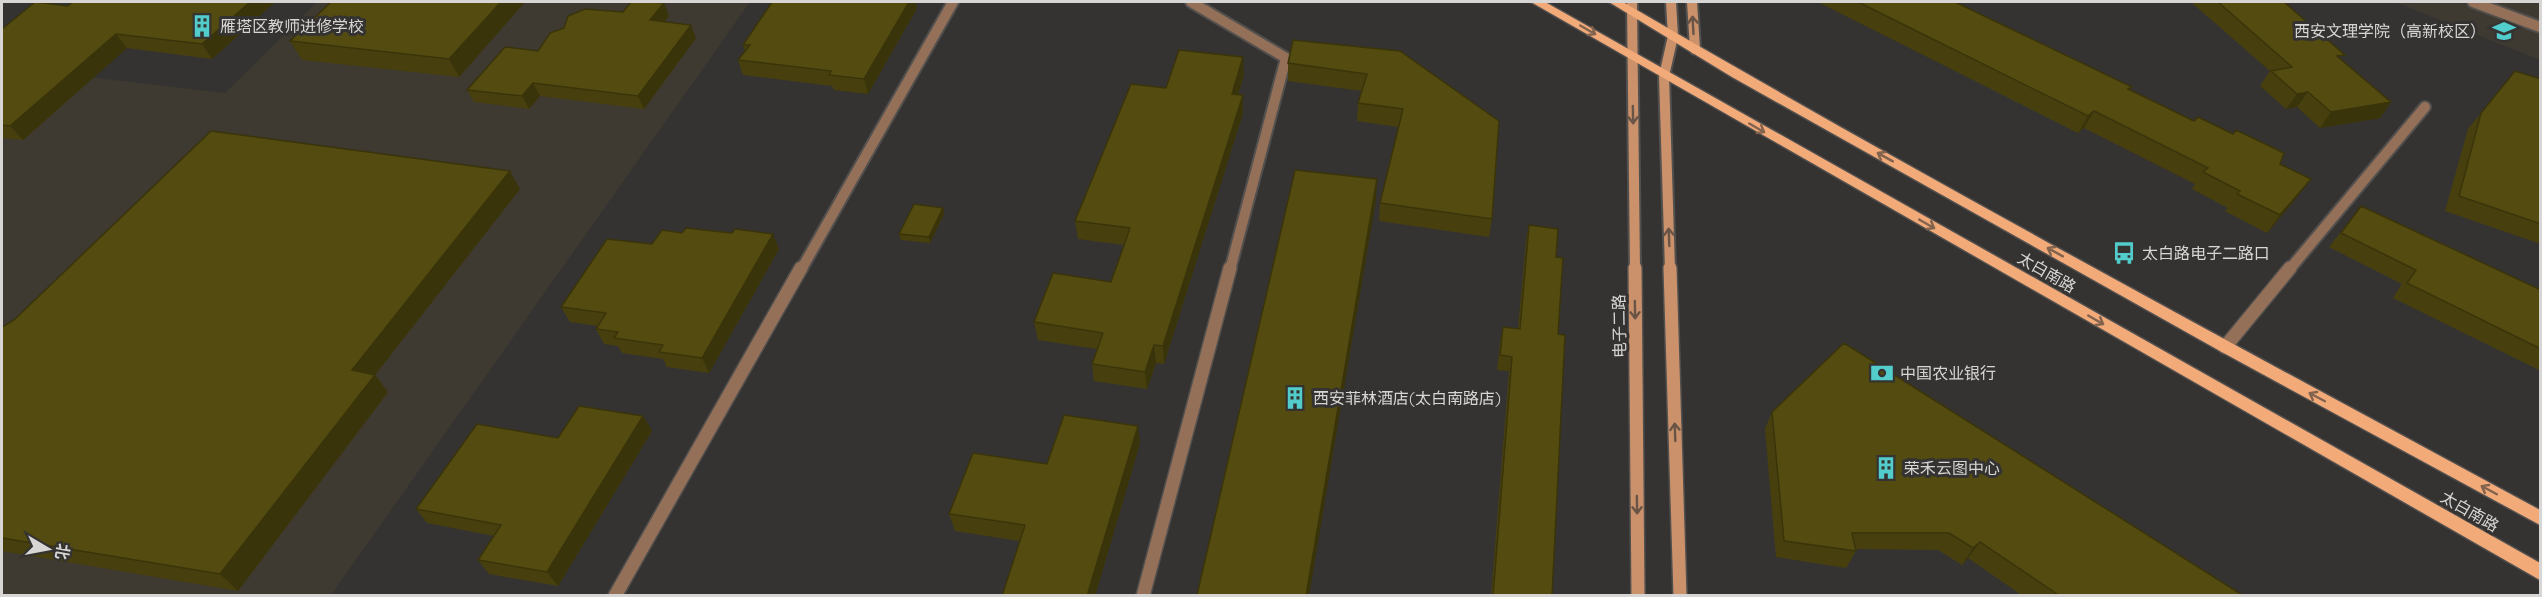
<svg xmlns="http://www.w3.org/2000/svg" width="2542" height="597" font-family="Quicksand,'Noto Sans SC',sans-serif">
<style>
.built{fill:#3e3931}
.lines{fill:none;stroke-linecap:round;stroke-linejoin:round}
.minor-far1-casing{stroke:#52504e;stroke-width:14}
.minor-casing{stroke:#52504e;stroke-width:16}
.secondary-far1-casing{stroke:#52504e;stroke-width:14}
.secondary-casing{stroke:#52504e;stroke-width:16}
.primary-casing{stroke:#52504e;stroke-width:3}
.minor-far1{stroke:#947058;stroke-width:10}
.minor{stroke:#947058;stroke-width:13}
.secondary-far1{stroke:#ca916b;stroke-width:10}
.secondary{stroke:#ca916b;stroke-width:13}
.primary{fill:#f3aa79;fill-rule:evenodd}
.wall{fill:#47400e}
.shaded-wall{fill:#3a340b}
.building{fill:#534b10;stroke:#3a340b;stroke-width:1.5}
.oneway{stroke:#695445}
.oneway2{stroke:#81634e}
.labels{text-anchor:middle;stroke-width:6;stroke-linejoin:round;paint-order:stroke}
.poi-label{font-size:16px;fill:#d7d6d4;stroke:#353331;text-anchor:start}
.street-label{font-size:16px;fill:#d7d6d4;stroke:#353331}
</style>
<rect width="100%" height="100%" fill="#353331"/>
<path class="built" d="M 317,2 L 750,2 L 331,595 L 2,595 L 2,67 L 225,93 Z
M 2395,2 L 2540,2 L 2540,60 Z"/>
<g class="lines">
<g class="minor-far1-casing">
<path id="minor-far1" d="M 1191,2 L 1286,58 L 1230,270
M 2473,2 L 2540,27
M 801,270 L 953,2
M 2289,270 L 2425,107"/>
</g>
<g class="minor-casing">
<path id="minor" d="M 2225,347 L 2290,268
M 615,596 L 801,268
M 1143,596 L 1230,268"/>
</g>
<g class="secondary-far1-casing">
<path id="secondary-far1" d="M 1632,2 L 1635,270
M 1692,2 L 1695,49
M 1670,270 L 1664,76 L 1673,36 L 1671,2"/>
</g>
<g class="secondary-casing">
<path id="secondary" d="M 1635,268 L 1638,596
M 1670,268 L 1680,596"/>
</g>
<g class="primary-casing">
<path id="primary" d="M 1531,2 L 1545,2 L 2540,563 L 2540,580 Z
M 1609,2 L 1623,2 C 1924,178 2233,344 2540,510 L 2540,525 L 2220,351 L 1732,77 Z"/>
</g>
<use href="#minor-far1" class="minor-far1"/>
<use href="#minor" class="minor"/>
<use href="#secondary-far1" class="secondary-far1"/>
<use href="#secondary" class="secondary"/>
<use href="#primary" class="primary"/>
</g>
<path class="wall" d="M 73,2 L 275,2 L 212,59 L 127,48 L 23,140 L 2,138 L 2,29 L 68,6 Z
M 525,2 L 459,77 L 302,60 L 290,41 Z
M 772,2 L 916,2 L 917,8 L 868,94 L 834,90 L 832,86 L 743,75 L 738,60 L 745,51 L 743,45 Z
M 1818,2 L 1955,2 L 2132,87 L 2130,90 L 2280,164 L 2298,196 L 2267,233 L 2225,211 L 2228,208 L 2192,189 L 2195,184 L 2084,128 L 2078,133 Z
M 2191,2 L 2284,2 L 2341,60 L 2391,102 L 2380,118 L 2320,128 L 2297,107 L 2286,109 L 2260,86 L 2270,71 Z
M 664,3 L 669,16 L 664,22 L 696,38 L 644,109 L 540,96 L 529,109 L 474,102 L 467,90 L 538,51 L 623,12 Z
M 1400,51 L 1492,219 L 1489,237 L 1379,221 L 1380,203 L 1398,127 L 1357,121 L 1358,103 L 1362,91 L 1288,81 L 1288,63 Z
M 2515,71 L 2541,79 L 2541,244 L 2445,211 L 2468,129 Z
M 1244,75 L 1238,95 L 1243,95 L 1243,113 L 1164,364 L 1156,363 L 1147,389 L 1094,381 L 1092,364 L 1097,349 L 1038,340 L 1034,322 L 1111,282 L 1124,245 L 1078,239 L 1075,221 L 1166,88 Z
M 520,189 L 375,375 L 388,392 L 238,591 L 2,551 L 2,327 Z
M 2361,206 L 2541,290 L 2541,371 L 2393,298 L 2402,284 L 2329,247 Z
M 943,208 L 944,214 L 930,243 L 901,240 L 899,234 Z
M 1529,225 L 1556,257 L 1558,334 L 1552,596 L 1491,596 L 1509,371 L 1497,370 L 1500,342 L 1503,327 L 1518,329 L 1526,240 Z
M 652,244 L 779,249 L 709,373 L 667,367 L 663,359 L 622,353 L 618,346 L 604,344 L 596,329 L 598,326 L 570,322 L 561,307 Z
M 1772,412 L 2244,596 L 2023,596 L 1968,558 L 1962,565 L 1938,550 L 1855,549 L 1856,551 L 1846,568 L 1776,557 L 1765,429 Z
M 643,416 L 652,431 L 558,586 L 489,574 L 478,560 L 494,536 L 427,523 L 416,509 L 558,438 Z
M 1140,443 L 1095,596 L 1002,596 L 1020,541 L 955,531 L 949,514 L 1047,464 Z"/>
<path class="shaded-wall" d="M 250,2 L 275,2 L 212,59 L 202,44 Z
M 501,2 L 525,2 L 459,77 L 449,59 Z
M 909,2 L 916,2 L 917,8 L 868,94 L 864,79 Z
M 664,3 L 669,16 L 655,33 L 650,20 Z
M 691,25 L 696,38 L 644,109 L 638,96 Z
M 116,34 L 127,48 L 23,140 L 10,126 Z
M 1243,57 L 1244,75 L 1232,112 L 1232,94 Z
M 533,83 L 540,96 L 529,109 L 522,96 Z
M 2308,92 L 2297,107 L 2286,109 L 2297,94 Z
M 1243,95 L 1243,113 L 1164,364 L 1163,346 Z
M 2391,102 L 2380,118 L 2320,128 L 2331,112 Z
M 2094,111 L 2084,128 L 2078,133 L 2088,116 Z
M 510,171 L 520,189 L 375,375 L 388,392 L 238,591 L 220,574 L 352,370 Z
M 1377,179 L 1376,200 L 1309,596 L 1306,596 Z
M 2311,179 L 2298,196 L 2267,233 L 2280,215 Z
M 943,208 L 944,214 L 930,243 L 929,237 Z
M 773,234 L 779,249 L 709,373 L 702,358 Z
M 1154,345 L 1156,363 L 1147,389 L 1145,372 Z
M 643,416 L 652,431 L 558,586 L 547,572 Z
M 1138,426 L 1140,443 L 1095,596 L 1087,596 Z
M 1980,542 L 1968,558 L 1962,565 L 1973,548 Z"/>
<path class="building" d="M 35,2 L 68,6 L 73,2 L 250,2 L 202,44 L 116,34 L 10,126 L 2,125 L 2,29 Z
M 331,2 L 501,2 L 449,59 L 290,41 Z
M 631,2 L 650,2 L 664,3 L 650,20 L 691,25 L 638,96 L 533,83 L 522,96 L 467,90 L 505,47 L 538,51 L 550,33 L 564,28 L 568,16 L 585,9 L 623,12 Z
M 772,2 L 909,2 L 864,79 L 829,75 L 831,71 L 738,60 L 750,45 L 743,45 Z
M 1858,2 L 1955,2 L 2132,87 L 2128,89 L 2194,121 L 2198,117 L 2233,134 L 2236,130 L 2284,153 L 2280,164 L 2311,179 L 2280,215 L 2237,194 L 2240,191 L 2203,172 L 2208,168 L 2094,111 L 2088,116 Z
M 2218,2 L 2284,2 L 2345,55 L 2337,56 L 2391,102 L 2331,112 L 2308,92 L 2297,94 L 2271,71 L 2292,67 Z
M 1293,40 L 1400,51 L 1499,121 L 1492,219 L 1380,203 L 1403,109 L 1358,103 L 1367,74 L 1288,63 Z
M 1179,50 L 1243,57 L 1232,94 L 1243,95 L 1163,346 L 1154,345 L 1145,372 L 1092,364 L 1103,333 L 1034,322 L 1053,273 L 1111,282 L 1130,228 L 1075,221 L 1131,84 L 1166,88 Z
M 2515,71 L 2541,79 L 2541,224 L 2459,196 L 2481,113 Z
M 211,131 L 510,171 L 352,370 L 375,375 L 220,574 L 2,538 L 2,327 L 14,320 Z
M 1295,170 L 1377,179 L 1306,596 L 1197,595 Z
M 914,204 L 943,208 L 929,237 L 899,234 Z
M 2361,206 L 2541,290 L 2541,349 L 2407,283 L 2416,270 L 2341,233 Z
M 1529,225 L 1558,229 L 1556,257 L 1563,258 L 1558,334 L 1565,335 L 1552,596 L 1493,596 L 1512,357 L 1500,355 L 1503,327 L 1520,329 Z
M 686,228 L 732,233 L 735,229 L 773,234 L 702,358 L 659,352 L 663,345 L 614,338 L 618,332 L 596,329 L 606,313 L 561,307 L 607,239 L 652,244 L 662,230 L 682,233 Z
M 1844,343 L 2244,596 L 2060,596 L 1980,542 L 1973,548 L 1949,533 L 1852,533 L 1856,551 L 1784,541 L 1772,412 Z
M 579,406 L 643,416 L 547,572 L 478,560 L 501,525 L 416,509 L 477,424 L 558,438 Z
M 1064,415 L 1138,426 L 1087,596 L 1002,596 L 1025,525 L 949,514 L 973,453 L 1047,464 Z"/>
<defs><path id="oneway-shaft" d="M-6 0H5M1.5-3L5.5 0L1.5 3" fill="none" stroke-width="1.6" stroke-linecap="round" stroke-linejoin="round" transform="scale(1.5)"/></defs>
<g class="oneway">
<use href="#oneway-shaft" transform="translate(1693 25) rotate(-93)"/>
<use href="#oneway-shaft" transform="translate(1633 115) rotate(89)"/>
<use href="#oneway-shaft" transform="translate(1669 237) rotate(-92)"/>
<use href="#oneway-shaft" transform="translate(1635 310) rotate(89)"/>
<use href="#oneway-shaft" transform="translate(1675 432) rotate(-92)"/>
<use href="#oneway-shaft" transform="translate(1637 505) rotate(89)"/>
</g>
<g class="oneway2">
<use href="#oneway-shaft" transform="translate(1588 30) rotate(30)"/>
<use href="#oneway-shaft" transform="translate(1757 128) rotate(30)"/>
<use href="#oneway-shaft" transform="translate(1885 157) rotate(-151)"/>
<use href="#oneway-shaft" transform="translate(1927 224) rotate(30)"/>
<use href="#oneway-shaft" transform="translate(2055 252) rotate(-151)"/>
<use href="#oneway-shaft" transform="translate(2096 320) rotate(30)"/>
<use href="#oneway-shaft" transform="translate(2317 397) rotate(-152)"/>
<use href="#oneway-shaft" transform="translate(2489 490) rotate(-152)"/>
</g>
<defs>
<g id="building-bare" transform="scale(1.8)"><path d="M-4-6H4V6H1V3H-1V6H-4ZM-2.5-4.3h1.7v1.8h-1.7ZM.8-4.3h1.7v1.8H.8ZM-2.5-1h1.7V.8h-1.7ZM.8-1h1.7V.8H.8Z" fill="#52cdcc" stroke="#353331" stroke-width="2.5" paint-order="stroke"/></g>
<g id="university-bare" transform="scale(1.8)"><path d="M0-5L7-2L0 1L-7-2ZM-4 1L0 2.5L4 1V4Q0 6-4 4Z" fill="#52cdcc" stroke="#353331" stroke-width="2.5" paint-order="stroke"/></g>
<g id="bus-bare" transform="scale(1.8)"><path d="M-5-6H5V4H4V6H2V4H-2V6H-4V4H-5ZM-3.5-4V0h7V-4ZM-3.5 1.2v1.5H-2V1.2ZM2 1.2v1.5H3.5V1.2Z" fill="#52cdcc" stroke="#353331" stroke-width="2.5" paint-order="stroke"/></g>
<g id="bank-bare" transform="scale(1.8)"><path d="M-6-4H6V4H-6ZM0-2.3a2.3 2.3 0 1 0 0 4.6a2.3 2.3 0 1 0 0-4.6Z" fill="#52cdcc" stroke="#353331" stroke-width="2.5" paint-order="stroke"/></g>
</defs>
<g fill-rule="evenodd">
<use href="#building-bare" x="202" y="26"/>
<use href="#university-bare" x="2504" y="31"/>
<use href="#bus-bare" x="2124" y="253"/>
<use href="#bank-bare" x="1882" y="373"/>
<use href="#building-bare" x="1295" y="398"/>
<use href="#building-bare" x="1886" y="468"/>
</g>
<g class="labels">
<g class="poi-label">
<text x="220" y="32">雁塔区教师进修学校</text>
<text x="2486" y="37" text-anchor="end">西安文理学院（高新校区）</text>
<text x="2142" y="259">太白路电子二路口</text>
<text x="1900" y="379">中国农业银行</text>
<text x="1313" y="404">西安菲林酒店(太白南路店)</text>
<text x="1904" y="474">荣禾云图中心</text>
</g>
<g class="street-label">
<text transform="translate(2047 272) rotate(30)" y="6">太白南路</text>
<text transform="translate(1619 326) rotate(-91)" y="6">电子二路</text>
<text transform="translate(2470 511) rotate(30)" y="6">太白南路</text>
</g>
</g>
<rect width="2542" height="597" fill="none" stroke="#d7d6d4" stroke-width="6"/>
<g transform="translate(48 549) rotate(100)" stroke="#353331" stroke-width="4.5" paint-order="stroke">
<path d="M0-4.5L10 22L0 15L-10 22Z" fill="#d7d6d4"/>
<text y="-9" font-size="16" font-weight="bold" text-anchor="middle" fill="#d7d6d4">北</text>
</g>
</svg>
